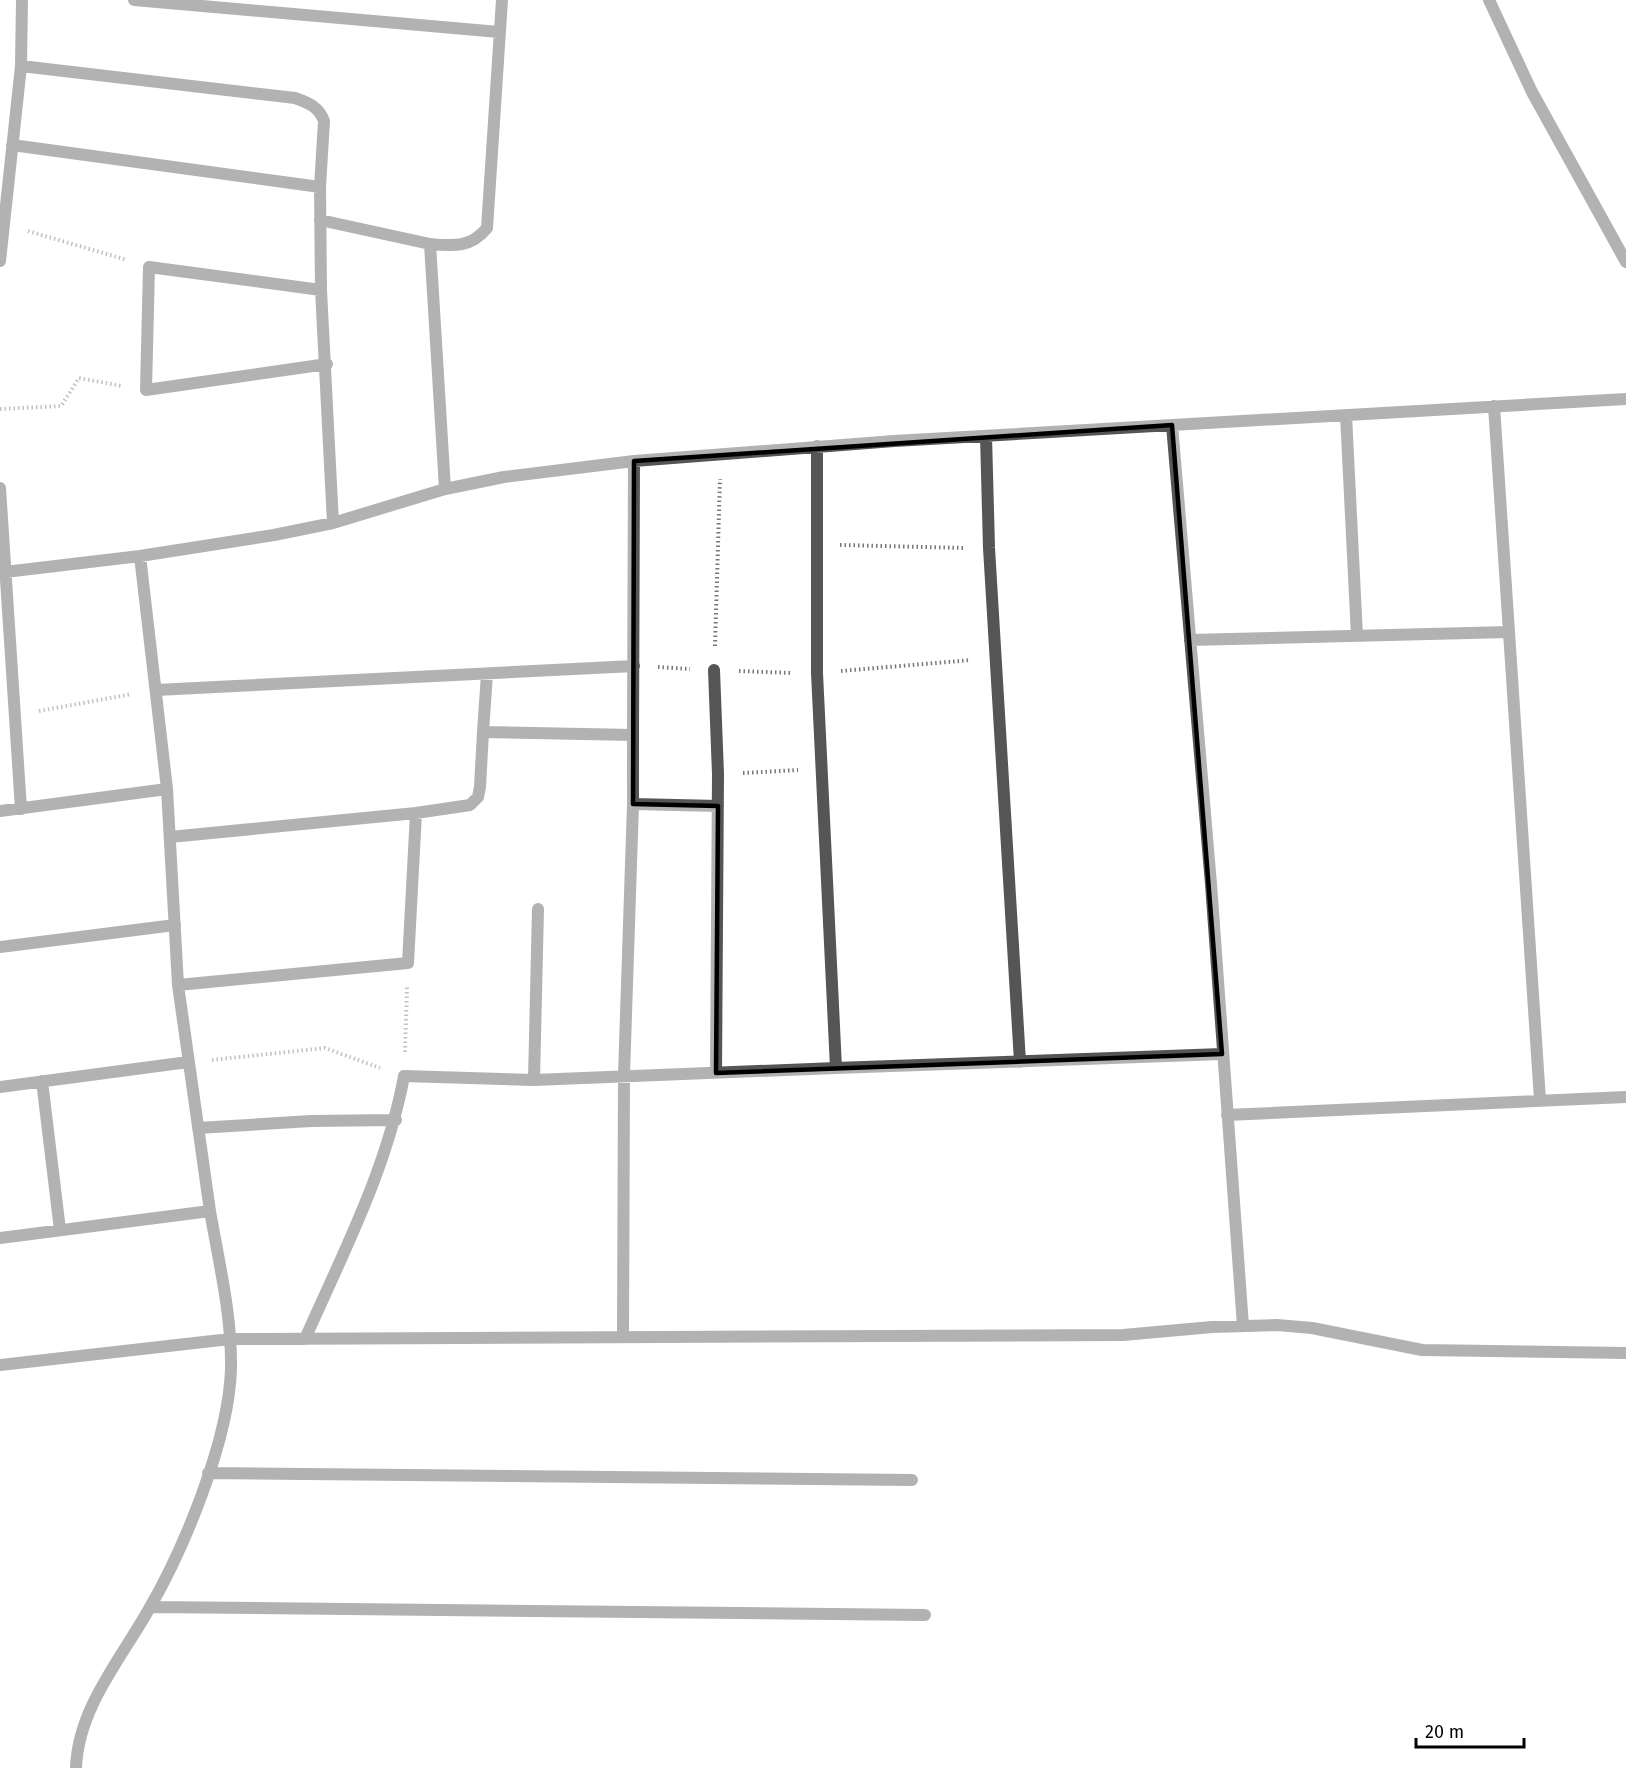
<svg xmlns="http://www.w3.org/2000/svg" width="1626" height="1768" font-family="'Fira Sans',sans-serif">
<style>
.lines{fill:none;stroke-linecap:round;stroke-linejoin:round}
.path{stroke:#777;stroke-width:4;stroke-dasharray:1.5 3;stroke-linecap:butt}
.street{stroke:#555;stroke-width:12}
.marked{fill:none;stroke:#000;stroke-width:4.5;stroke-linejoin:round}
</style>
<rect width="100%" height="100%" fill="#fff"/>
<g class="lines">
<path class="path" d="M 28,231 L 127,260
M 0,409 L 61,406 L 79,378 L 122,386
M 840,545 L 965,548
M 715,646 L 720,479
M 658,667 L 690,669
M 739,671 L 792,673
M 841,671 L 971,660
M 39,711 L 132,694
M 743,773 L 798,770
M 405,1052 L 407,987
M 212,1060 L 325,1048 L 380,1068"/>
<path class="street" d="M 134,0 L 499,32
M 1489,0 L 1532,92 L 1626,262
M 21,66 L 295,98 C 309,103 319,107 324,121 L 320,187 L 321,290 L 333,523
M 12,145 L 320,187
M 320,220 L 430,244 L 445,489
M 430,244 C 453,246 471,248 487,228 L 502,0
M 0,261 L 21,66 L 22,0
M 321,290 L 149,267 L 146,390 L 327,364
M 1494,406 L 1540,1100
M 1346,415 L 1357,636
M 1172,425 L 1211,884 L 1243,1326
M 986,436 L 989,548 L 1020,1062
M 0,488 L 21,809
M 5,572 L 140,556 L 274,535 L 333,523 L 445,489 L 504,477 L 634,461 L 894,441 L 1626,399
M 1190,640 L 1509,632
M 714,670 L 718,774 L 716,1073
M 156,690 L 634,666
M 483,732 L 487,674
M 633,735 L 634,461
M 633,804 L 718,806
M 0,811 L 167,789
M 170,837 L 416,813 L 470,805 L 478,797 L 480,787 L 483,732 L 633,735 L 633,804 L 624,1075 L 623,1337
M 0,947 L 175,925
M 178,985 L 408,963 L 416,813
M 836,1068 L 1222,1054
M 534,1080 L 538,909
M 42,1081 L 60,1230
M 0,1087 L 188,1062
M 1227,1115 L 1626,1097
M 198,1128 L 311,1121 L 396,1120
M 0,1238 L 210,1211 L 178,985 L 167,789 L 140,556
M 305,1339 C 343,1253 387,1169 404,1076 L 534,1080 L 836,1068 L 817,673 L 817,446
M 0,1365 L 230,1339 L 1123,1335 L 1212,1327 L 1277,1325 L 1312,1328 L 1422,1350 L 1626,1353
M 208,1473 L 912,1480
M 150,1607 L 925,1615
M 76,1768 C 78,1708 121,1659 149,1609 C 185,1547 229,1439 231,1369 C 232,1316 219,1263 210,1211"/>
</g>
<path d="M0 0H1626V1768H0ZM 1172,425 L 1222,1054 L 716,1073 L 718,806 L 633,804 L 634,461 Z" fill="#fff" fill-opacity=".55" fill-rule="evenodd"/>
<path class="marked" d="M 1172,425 L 1222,1054 L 716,1073 L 718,806 L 633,804 L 634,461 Z"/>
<path d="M1416 1738v9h108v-9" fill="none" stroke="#000000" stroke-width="3"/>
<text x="1425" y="1738" font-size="18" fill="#000000" stroke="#ffffff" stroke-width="4.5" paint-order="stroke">20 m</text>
</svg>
